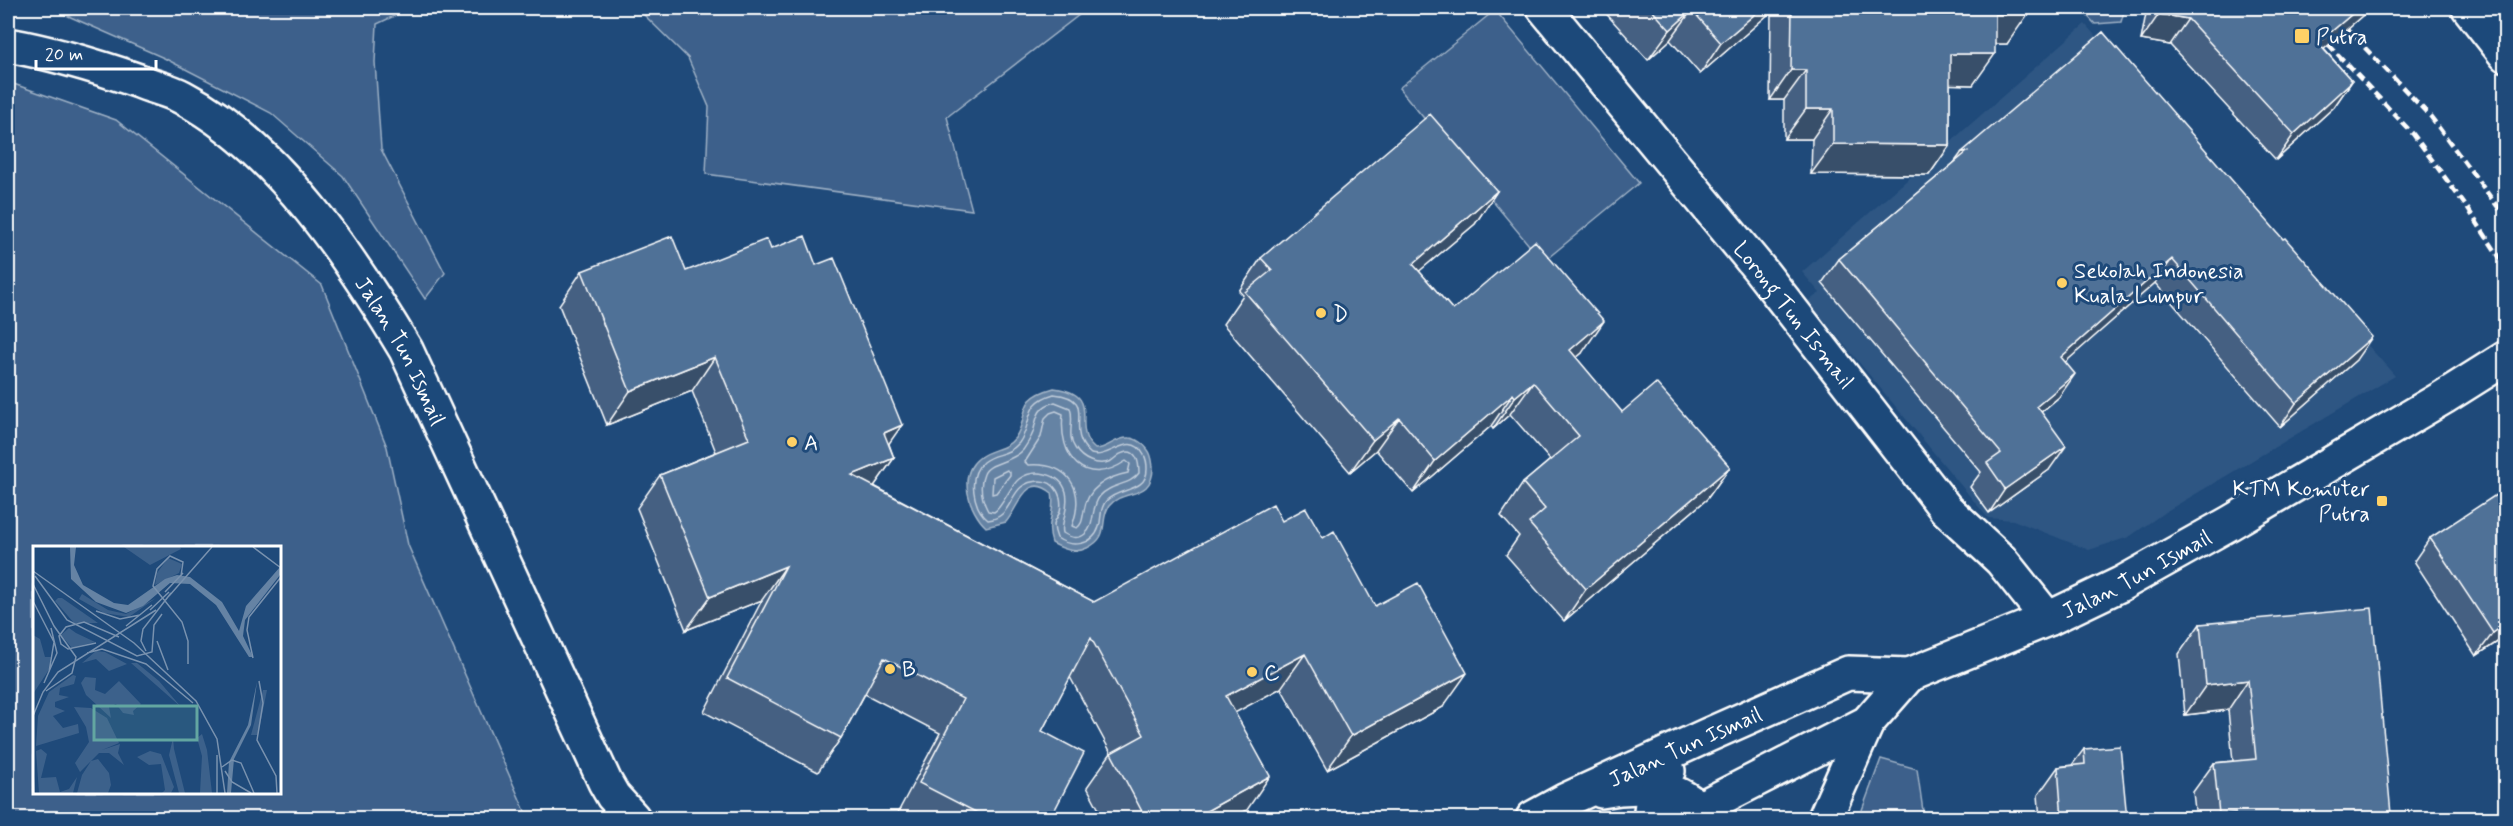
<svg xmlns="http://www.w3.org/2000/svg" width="2513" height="826" font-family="Mynerve,sans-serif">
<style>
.built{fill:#2e5683}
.green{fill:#3c618b;stroke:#9eb0c5;stroke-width:1.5;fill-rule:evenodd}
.water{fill:#6583a4;stroke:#a3b5c8;stroke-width:1.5}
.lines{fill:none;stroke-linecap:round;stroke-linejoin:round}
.shore{stroke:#c1cddb;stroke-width:1.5}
.minor-casing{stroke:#fff;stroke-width:38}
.tertiary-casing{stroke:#fff;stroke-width:38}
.trunk-casing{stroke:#fff;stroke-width:38}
.minor{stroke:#1f4a7a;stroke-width:33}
.tertiary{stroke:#1f4a7a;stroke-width:33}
.trunk{stroke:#1f4a7a;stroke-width:33}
.rail{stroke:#fff;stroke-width:4.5;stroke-dasharray:9 4.5;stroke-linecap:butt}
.wall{fill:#456182;stroke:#fff;stroke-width:1.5}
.shaded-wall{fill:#384f6a;stroke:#fff;stroke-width:1.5}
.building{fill:#507197;stroke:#fff;stroke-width:1.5}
.poi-dot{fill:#ffd166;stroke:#1f4a7a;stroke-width:2}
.labels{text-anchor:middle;stroke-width:6;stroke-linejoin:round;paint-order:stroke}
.poi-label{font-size:22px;fill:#fff;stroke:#1f4a7a;text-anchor:start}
.street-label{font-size:22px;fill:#fff;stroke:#1f4a7a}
.inset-road{fill:none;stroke:#7992af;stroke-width:1.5}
.view{fill:#63a6a1;fill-opacity:0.15;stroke:#63a6a1;stroke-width:3}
.inset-edge{fill:none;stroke:#fff;stroke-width:3}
</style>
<rect width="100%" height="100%" fill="#1f4a7a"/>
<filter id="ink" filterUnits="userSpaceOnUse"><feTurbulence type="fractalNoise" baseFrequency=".0167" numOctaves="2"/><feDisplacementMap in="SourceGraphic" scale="12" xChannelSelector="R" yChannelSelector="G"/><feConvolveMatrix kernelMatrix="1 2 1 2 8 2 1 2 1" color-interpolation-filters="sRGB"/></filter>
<g filter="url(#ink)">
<path class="built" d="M 2085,24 L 2395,376 L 2165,512 L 2129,537 L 2089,550 L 2013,520 L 1988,518 L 1808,301 L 1820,293 L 1802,272 Z"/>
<path class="green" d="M 50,8 L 411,8 L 377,24 L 375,62 L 381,149 L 445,273 L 425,299 L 343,176 L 271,113 L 164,58 Z
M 637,8 L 1088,8 L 947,117 L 972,210 L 706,174 L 709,107 L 688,58 Z
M 2080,8 L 2125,8 L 2121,22 L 2095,24 Z
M 1495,10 L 1639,183 L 1543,262 L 1399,88 Z
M 8,82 L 116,120 L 322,285 L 387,447 L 408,545 L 528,818 L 8,818 ZM 34,547 L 279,547 L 279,792 L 34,792 Z
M 1881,759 L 1917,769 L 1924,818 L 1859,818 Z"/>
<path class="water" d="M 1054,388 C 1106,395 1068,427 1095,449 C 1108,449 1115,437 1129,438 C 1136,438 1144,444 1148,450 C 1152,455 1152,460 1153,467 C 1153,501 1123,488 1109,506 C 1099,520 1111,537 1087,548 C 1075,554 1063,549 1052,543 C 1045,522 1056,513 1052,493 C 1026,471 1019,507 1006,522 L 986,527 C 969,511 957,475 979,458 C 991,448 1005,451 1015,438 C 1031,415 1014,399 1054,388 Z"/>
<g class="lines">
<path class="shore" d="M 1054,394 C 1101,399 1061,429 1091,454 C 1110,460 1130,429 1144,455 C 1147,460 1147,464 1147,469 C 1147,493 1118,487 1106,501 C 1099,509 1102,518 1099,527 C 1093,546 1071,548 1057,538 C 1055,533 1054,529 1054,524 C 1055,519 1059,516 1060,511 C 1063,497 1056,481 1040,481 C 1006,481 1017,517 988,520 C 973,508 967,476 983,462 C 995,452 1007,457 1019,443 C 1034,422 1022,403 1054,394 Z
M 1055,402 L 1070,408 C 1075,421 1066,435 1075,448 C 1082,460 1098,467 1111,461 C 1116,458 1118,454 1123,453 C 1137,448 1139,463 1139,473 C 1130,486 1111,483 1100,496 C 1090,508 1096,525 1085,534 C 1078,540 1069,537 1063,533 C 1060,521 1070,510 1066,492 C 1061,473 1034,468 1019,479 C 1009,487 1003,507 994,512 L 988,511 C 982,500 979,486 984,474 C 988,462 1012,463 1023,450 C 1027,444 1033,436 1034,429 C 1037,415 1039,406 1055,402 Z
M 1056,411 L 1063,414 C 1058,457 1084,489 1126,461 L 1130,464 L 1128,473 C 1107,477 1087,488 1084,511 C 1082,519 1083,523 1077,528 L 1072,526 C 1086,488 1068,462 1028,465 L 1025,462 L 1041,437 L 1045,418 L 1050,413 Z
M 1007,470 L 1010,472 L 1010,475 L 996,493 L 992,494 L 993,477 Z"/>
<g class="minor-casing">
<g id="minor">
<path id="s1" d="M 1544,8 L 1761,271 L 1946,509 L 2001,560 L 2048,619"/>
</g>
</g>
<g class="tertiary-casing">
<g id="tertiary">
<path id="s2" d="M 8,45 C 53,53 96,66 139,81 C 153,87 169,90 182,97 C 278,147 352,260 406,350 L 605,782 L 613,796 L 633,818"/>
<path d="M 1602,791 C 1625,786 1654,785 1677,794 C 1685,797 1693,804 1700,809"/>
<path id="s3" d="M 1533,818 L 1566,800 L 1708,735 L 1848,673 L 1909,675 L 2048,619 L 2121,584 L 2230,523 L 2444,397 L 2506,358"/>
<path d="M 1651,818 C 1650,799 1658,786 1668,771"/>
<path d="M 1681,818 L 1867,723 L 1909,675"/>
<path d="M 1825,818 L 1867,723"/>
</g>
</g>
<g class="trunk-casing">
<path id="trunk" d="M 2469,8 L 2506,55"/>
</g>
<use href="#minor" class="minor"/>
<use href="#tertiary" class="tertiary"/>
<use href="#trunk" class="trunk"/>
<path class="rail" d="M 2346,28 L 2431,117 L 2506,218
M 2328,44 L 2413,134 L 2468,209 L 2506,267"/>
</g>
<path class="wall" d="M 1601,8 L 2028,8 L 2007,44 L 1995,44 L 1973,85 L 1950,84 L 1950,145 L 1929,175 L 1811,174 L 1812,139 L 1784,139 L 1784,100 L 1770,100 L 1771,12 L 1700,74 L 1670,40 L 1648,60 Z
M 2147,8 L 2371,8 L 2324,49 L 2352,81 L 2334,107 L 2276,160 L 2170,45 L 2141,40 Z
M 2103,32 L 2356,360 L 2280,427 L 2155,283 L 2065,362 L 2059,397 L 2041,412 L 2049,470 L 1989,513 L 1970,487 L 1981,472 L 1822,283 L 1839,259 L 1955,162 Z
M 1497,191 L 1475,224 L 1419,271 L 1453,310 L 1582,353 L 1576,358 L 1622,412 L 1730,467 L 1707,499 L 1564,621 L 1506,555 L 1519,536 L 1501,516 L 1523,483 L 1550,460 L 1510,414 L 1493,429 L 1491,426 L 1413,493 L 1376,450 L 1350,472 L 1223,324 L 1243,295 L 1239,291 L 1261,258 Z
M 771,249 L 889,444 L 894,458 L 874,486 L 1094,602 L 1282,521 L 1323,538 L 1375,606 L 1443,707 L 1327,770 L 1281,688 L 1235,712 L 1247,810 L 1230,819 L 1104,819 L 1087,787 L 1111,753 L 1070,677 L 1042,731 L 1050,819 L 900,819 L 896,816 L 940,733 L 865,694 L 841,738 L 818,772 L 704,712 L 762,600 L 686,630 L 637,508 L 660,475 L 716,452 L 692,391 L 607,425 L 559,305 L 582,271 L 686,271 Z
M 2430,538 L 2505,637 L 2476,656 L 2414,561 Z
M 2200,624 L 2391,814 L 2398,819 L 2196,819 L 2193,792 L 2214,763 L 2233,761 L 2228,710 L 2185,715 L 2179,654 Z
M 2084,749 L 2127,819 L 2040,819 L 2038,795 L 2058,767 L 2072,765 Z"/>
<path class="shaded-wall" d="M 1762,8 L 1774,8 L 1771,12 L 1700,74 L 1721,43 Z
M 2359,8 L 2371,8 L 2300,70 L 2318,43 Z
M 1692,10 L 1670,40 L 1648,60 L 1670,30 Z
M 1995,14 L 2028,14 L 2007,44 L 1974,44 Z
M 2159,14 L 2188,19 L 2170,45 L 2141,40 Z
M 1950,54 L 1995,54 L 1973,85 L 1929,84 Z
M 1791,70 L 1806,70 L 1784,100 L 1770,100 Z
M 2352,81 L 2334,107 L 2276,160 L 2294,134 Z
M 1806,109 L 1833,109 L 1812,139 L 1784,139 Z
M 1833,144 L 1950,145 L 1929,175 L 1811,174 Z
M 1962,152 L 1967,152 L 1945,175 Z
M 1497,191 L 1475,224 L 1390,296 L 1413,264 Z
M 2172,259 L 2155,283 L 2044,381 L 2061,357 Z
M 1604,321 L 1582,353 L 1547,382 L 1570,350 Z
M 2372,337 L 2356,360 L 2280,427 L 2296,403 Z
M 715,357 L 692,391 L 607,425 L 630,391 Z
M 2075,374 L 2059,397 L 2020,430 L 2037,406 Z
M 1533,382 L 1510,414 L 1493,429 L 1515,397 Z
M 1513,394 L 1491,426 L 1413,493 L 1435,461 Z
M 1399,418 L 1376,450 L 1350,472 L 1373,440 Z
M 902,425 L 878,459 L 884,433 Z
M 2066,446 L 2049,470 L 1989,513 L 2005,489 Z
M 894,458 L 870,492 L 852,475 Z
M 1730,467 L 1707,499 L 1564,621 L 1586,589 Z
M 786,566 L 762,600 L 686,630 L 710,597 Z
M 2505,624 L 2505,637 L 2476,656 L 2493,633 Z
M 1305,654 L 1281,688 L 1203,730 L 1226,696 Z
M 1467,673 L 1443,707 L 1327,770 L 1351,736 Z
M 2248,680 L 2228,710 L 2185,715 L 2206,685 Z
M 1270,776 L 1247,810 L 1230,819 L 1192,819 Z
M 2235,813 L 2231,819 L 2216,819 L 2219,814 Z"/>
<path class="building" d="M 1650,8 L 1762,8 L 1721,43 L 1692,10 L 1670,30 Z
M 1792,8 L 2028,8 L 2028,14 L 1995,14 L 1995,54 L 1950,54 L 1950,145 L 1833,144 L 1833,109 L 1806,109 L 1806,70 L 1791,70 Z
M 2161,8 L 2359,8 L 2318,43 L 2352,81 L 2294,134 L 2188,19 L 2159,14 Z
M 2103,32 L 2283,239 L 2285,238 L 2372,337 L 2296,403 L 2172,259 L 2061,357 L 2075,374 L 2037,406 L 2066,446 L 2005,489 L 1987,463 L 2001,453 L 1839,259 L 1967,152 L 1962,152 Z
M 1430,114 L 1497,191 L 1413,264 L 1453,310 L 1535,241 L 1604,321 L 1570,350 L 1622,412 L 1656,383 L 1730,467 L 1586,589 L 1529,523 L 1545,509 L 1523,483 L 1579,436 L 1533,382 L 1515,397 L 1513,394 L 1435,461 L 1399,418 L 1373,440 L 1245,292 L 1272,270 L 1261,258 Z
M 672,236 L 686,271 L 767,239 L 771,249 L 805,236 L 816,265 L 834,258 L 902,425 L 884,433 L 894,458 L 852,475 L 1094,602 L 1273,504 L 1282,521 L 1306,508 L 1323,538 L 1334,531 L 1375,606 L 1418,583 L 1467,673 L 1351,736 L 1305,654 L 1226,696 L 1270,776 L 1192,819 L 1146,819 L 1111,753 L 1144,735 L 1091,638 L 1042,731 L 1084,753 L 1050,819 L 989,819 L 919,783 L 963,699 L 884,658 L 841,738 L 727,678 L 786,566 L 710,597 L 660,475 L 749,439 L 715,357 L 630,391 L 582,271 Z
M 2505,489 L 2505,624 L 2493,633 L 2430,538 Z
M 2372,608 L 2391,814 L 2397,813 L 2398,819 L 2235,819 L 2235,813 L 2219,814 L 2214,763 L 2256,759 L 2248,680 L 2206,685 L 2200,624 Z
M 2120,746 L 2127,819 L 2062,819 L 2058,767 L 2085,764 L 2084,749 Z"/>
</g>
<g class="poi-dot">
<rect x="2294" y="28" width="16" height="16" rx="3"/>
<circle cx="2062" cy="283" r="6"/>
<circle cx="1321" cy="313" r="6"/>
<circle cx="792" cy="442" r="6"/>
<rect x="2376" y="495" width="12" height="12" rx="3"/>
<circle cx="890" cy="669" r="6"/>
<circle cx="1252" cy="672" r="6"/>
</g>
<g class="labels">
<g class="poi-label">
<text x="2316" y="44">Putra</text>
<text x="2074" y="278">Sekolah Indonesia<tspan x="2074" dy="25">Kuala Lumpur</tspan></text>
<text x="1333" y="321">D</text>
<text x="804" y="450">A</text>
<text x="2370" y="496" text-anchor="end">KTM Komuter<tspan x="2370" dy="25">Putra</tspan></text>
<text x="902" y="677">B</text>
<text x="1264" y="680">C</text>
</g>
<g class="street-label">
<text dy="8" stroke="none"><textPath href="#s1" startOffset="396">Lorong Tun Ismail</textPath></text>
<text dy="8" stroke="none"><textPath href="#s2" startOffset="522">Jalan Tun Ismail</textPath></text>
<text dy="8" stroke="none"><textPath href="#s3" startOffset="657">Jalan Tun Ismail</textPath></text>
<text dy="8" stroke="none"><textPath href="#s3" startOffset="168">Jalan Tun Ismail</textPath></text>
</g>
</g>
<g transform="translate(33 546)">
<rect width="248" height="248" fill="#1f4a7a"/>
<path d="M 91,1 L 147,1 L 148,3 L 117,19 ZM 135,12 L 149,18 L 146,27 L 122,39 L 124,27 ZM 49,48 L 75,64 L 93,68 L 123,52 L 96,71 L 71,67 L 46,53 ZM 25,52 L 29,52 L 65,77 L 41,77 L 22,55 ZM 36,82 L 43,87 L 62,96 L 39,102 L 28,89 ZM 0,89 L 7,93 L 12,111 L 18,111 L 17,122 L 0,148 ZM 63,105 L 72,106 L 94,118 L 76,125 L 63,113 L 49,117 ZM 98,117 L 104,117 L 126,135 L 148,161 ZM 40,129 L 43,130 L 41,138 L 27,142 L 26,149 L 36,151 L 22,156 L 22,161 L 32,165 L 20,170 L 30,182 L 45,178 L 46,187 L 3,200 L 5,170 L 16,146 ZM 52,131 L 63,132 L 62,144 L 72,148 L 86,135 L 108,158 L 100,165 L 101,169 L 90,167 L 83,158 L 76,161 L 78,172 L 53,149 L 48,137 ZM 230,144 L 234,144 L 225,189 L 218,189 ZM 41,161 L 58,162 L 74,172 L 86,197 L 69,204 L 87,198 L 85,207 L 91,219 L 76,207 L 66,207 L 47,226 L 42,217 L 56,196 L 53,181 ZM 169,188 L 174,204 L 179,247 L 167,247 L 169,210 L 164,192 ZM 140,192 L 141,203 L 152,247 L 146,247 L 136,209 ZM 8,203 L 14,208 L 8,232 L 23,231 L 27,246 L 36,243 L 44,231 L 40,247 L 6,247 L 3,205 ZM 117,205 L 128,208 L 141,241 L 138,247 L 129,247 L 132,244 L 128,218 L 116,219 L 104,211 ZM 65,213 L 76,227 L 78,239 L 75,247 L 44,247 L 49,229 L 58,215 Z" fill="#3c618b"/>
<path d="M 37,1 L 43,1 L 41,19 L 50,39 L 81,57 L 95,59 L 132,33 L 144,29 L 157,31 L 189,56 L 206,85 L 213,60 L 247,21 L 247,29 L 212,74 L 210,90 L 220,111 L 216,111 L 183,59 L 157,38 L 137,37 L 110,60 L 93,67 L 63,56 L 38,33 ZM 224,136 L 218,179 L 201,213 L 198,247 L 194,247 L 196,216 L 215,179 Z" fill="#6583a4"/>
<path class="inset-road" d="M 220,1 L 248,22M 0,25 L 101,97 L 163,155 L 184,193 L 192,247M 2,30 L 34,74 L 104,110 L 119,106 L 121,79 L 129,68M 148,30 L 150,16 L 137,10 L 124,23 L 120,40 L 149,76 L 155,95 L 155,118M 0,38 L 21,80 L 43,111 L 39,127 L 13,145M 132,46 L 150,27M 136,50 L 179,1M 0,55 L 21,96 L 16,126M 117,64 L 136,46M 63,65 L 87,73 L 107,69M 93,80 L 119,59M 124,95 L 135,124M 63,97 L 35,103 L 28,98 L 26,90 L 33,81 L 51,76 L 86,91M 113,105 L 108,95 L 110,83 L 138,47M 54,107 L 69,103 L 113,118 L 160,157M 220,112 L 214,84 L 216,71 L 248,31M 226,135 L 230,157 L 224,194 L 243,230 L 244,247M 11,137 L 24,107 L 18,82M 0,170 L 10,146 L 25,126 L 123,64M 189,221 L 199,214 L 208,217 L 221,247M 0,224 L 1,247M 192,225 L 199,236 L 218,247M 184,247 L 184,209"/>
<path class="view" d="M 61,160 L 164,160 L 164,194 L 61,194 Z"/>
<rect width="248" height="248" class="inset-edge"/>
</g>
<rect width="2513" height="826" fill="none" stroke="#1f4a7a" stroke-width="30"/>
<rect x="15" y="15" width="2483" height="796" fill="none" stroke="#fff" stroke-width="2" filter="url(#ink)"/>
<path d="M36 60v9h120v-9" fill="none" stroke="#ffffff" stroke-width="3"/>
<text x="45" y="60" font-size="18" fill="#ffffff" stroke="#1f4a7a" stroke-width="4.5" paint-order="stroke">20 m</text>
</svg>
